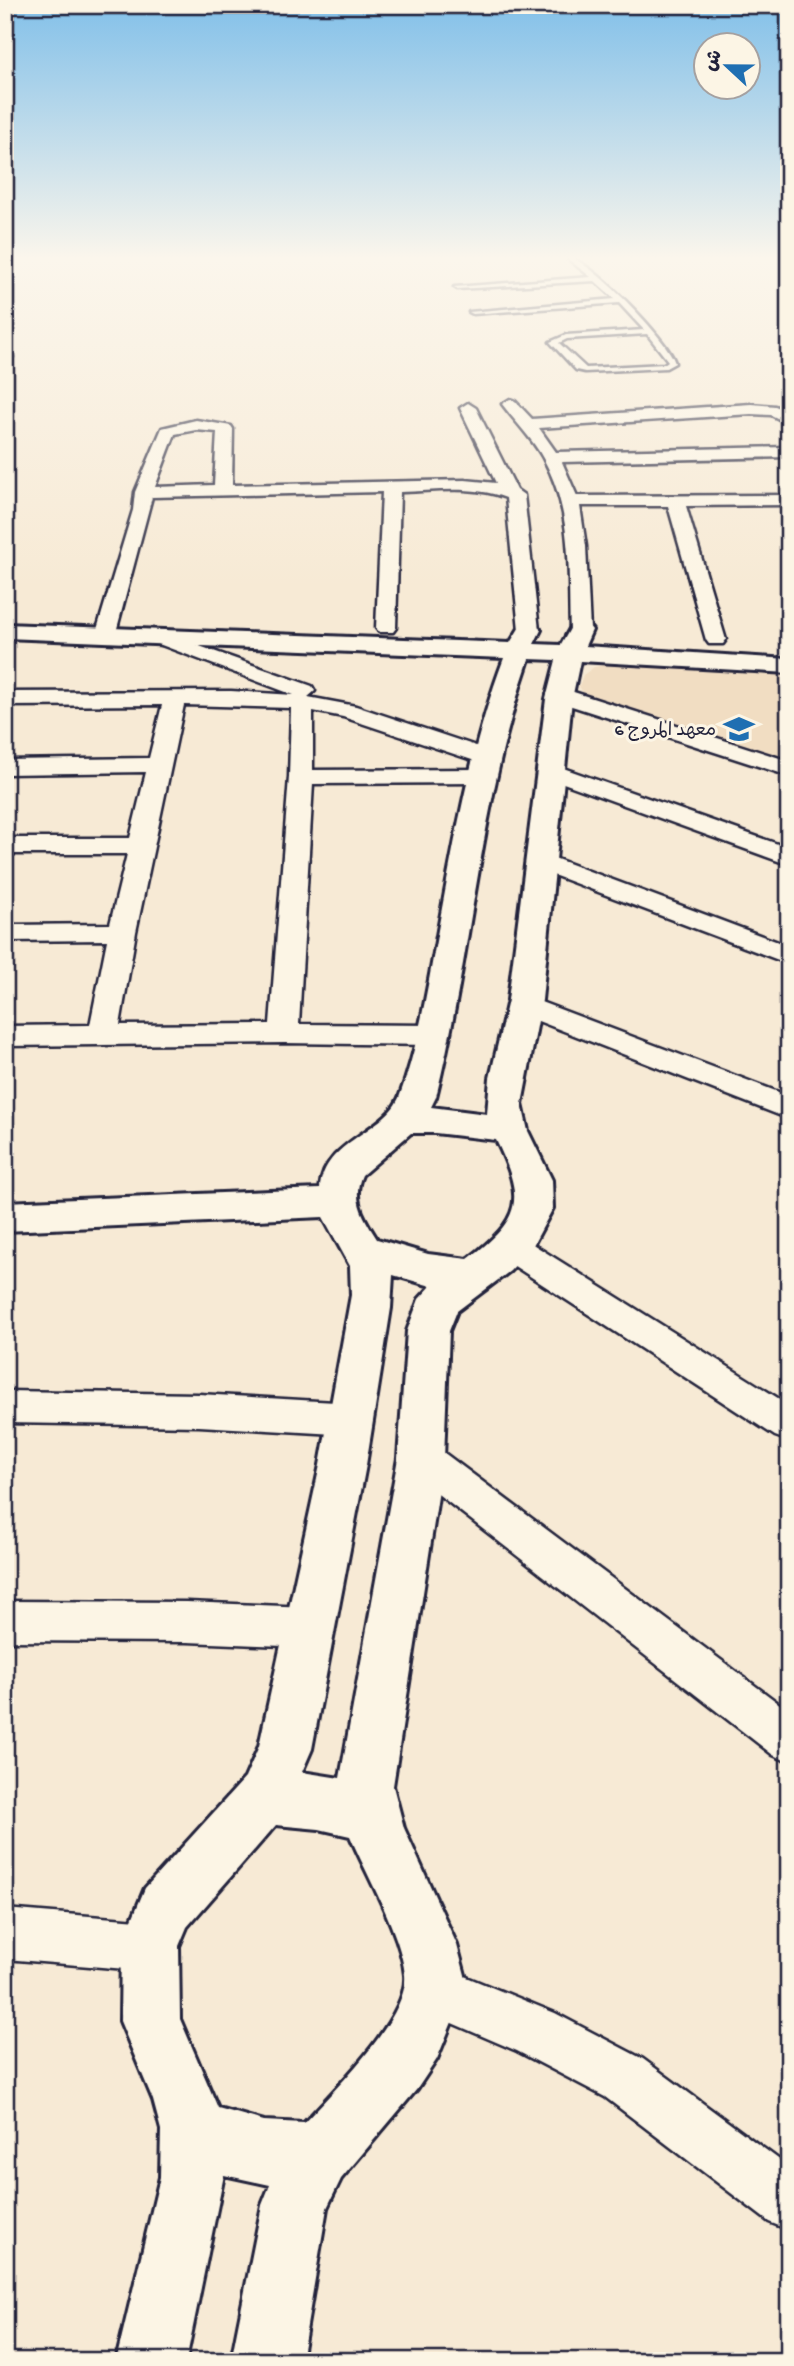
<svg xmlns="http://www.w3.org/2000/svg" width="794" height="2366" font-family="'Gochi Hand','Playpen Sans Arabic',sans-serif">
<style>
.built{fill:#f1ddc2}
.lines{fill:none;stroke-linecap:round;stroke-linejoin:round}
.lane-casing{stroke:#22223b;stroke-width:5}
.street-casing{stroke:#22223b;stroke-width:5}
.secondary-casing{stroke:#22223b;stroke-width:6}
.lane{fill:#fcf5e5;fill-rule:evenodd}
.street{fill:#fcf5e5;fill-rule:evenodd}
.secondary{fill:#fcf5e5;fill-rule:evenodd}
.labels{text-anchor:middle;stroke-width:6;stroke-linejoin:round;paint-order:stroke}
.far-poi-label{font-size:18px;fill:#22223b;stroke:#fcf5e5;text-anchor:end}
</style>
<rect width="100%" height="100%" fill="#f7ead5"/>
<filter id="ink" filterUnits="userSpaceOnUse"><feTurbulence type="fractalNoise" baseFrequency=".0143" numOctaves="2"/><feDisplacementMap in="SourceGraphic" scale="14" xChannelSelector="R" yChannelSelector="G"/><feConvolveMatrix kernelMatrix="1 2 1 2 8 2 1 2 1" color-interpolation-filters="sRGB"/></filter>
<g filter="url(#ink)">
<path class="built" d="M 612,663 L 789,673 L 789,761 L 588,697 L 583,693 L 579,686 L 583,675 L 594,667 Z"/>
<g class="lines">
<g class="lane-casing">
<path id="lane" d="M 564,256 C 586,254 671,343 675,363 L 666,368 L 585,372 L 576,370 L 550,342 L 566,335 L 644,330 L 619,303 L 473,314 L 469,312 L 615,299 L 595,281 L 457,289 L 454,287 L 591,277 ZM 647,334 L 668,361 L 664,364 L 586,368 L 559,343 L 567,339 Z
M 5,355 L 12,355 L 13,357 L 5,359 Z"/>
</g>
<g class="street-casing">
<path id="street" d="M 510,399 L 515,401 L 532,419 L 751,404 L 775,406 L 789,412 L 789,424 L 771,415 L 751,414 L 539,428 L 556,452 L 789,447 L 789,457 L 562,462 L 577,496 L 789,495 L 789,505 L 686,506 L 726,640 L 723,644 L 709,644 L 706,640 L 668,506 L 580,506 L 586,546 L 590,630 L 587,634 L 573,634 L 570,630 C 568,572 573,513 544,460 C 533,439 516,423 502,404 Z
M 468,403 L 476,408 L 517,490 L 524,495 L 539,630 L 536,634 L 522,634 L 519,630 L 506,498 C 473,485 435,491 400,492 L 396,628 L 393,632 L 379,632 L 376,628 L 382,492 L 152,497 L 115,636 L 112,640 L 98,640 L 95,636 L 133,510 L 135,492 L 162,428 L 196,420 L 231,426 L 233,429 L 232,485 L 465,480 L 496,483 L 460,408 ZM 196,430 L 217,432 L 214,485 L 155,487 L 175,434 Z
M 163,633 L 312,686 L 315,691 L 308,697 L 356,706 L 494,752 L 498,757 L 494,762 L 478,762 L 343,717 L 313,711 L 313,770 L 481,769 L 489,771 L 493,776 L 489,781 L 481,783 L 313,784 L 299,1024 L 433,1025 L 444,1028 L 448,1035 L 444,1042 L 433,1045 L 284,1043 L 5,1046 L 5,1026 L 90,1025 L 107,940 L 5,941 L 5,925 L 110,924 L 127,854 L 5,854 L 5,838 L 130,838 L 146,772 L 5,774 L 5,760 L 149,758 L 162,705 L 5,706 L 5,692 L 231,691 L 294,695 L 156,643 L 153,639 L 156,635 ZM 184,705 L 291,708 L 289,777 L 270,1024 L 120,1025 L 136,932 Z
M 558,687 L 789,761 L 789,776 L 550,699 L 547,694 L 550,689 Z
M 552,764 L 789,848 L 789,865 L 544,776 L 540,771 L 544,766 Z
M 541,853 L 789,946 L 789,964 L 532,867 L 528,861 L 532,855 Z
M 525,996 L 789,1096 L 789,1119 L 515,1012 L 510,1005 L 515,998 Z
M 511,1234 L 523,1238 L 789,1405 L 789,1441 L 775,1436 L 499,1256 L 494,1247 L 499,1238 Z
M 5,1391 L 199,1394 L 352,1403 L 366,1408 L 371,1419 L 366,1430 L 352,1435 L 199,1426 L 5,1423 Z
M 421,1441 L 435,1446 L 789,1711 L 789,1762 L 773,1755 L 407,1470 L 401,1458 L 407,1446 Z
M 5,1601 L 187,1602 L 309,1607 L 324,1613 L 331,1627 L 324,1641 L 309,1647 L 187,1642 L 5,1641 Z
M 5,1909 L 150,1921 L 168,1928 L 175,1946 L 168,1964 L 150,1971 L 5,1959 Z
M 435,1964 L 555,2013 L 643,2059 L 789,2167 L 789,2230 L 769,2222 L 605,2097 L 517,2051 L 417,2008 L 409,1990 L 417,1972 Z"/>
</g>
<g class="secondary-casing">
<path id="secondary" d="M 529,623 L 537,625 L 541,630 L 534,644 L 561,645 L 572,625 L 580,623 L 588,625 L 592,630 L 585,646 L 789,659 L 789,673 L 580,661 L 572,699 L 542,1000 L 522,1104 L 528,1131 L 552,1180 L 553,1208 L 532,1247 L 510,1271 L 457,1311 L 449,1331 L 444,1458 L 393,1786 L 404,1828 L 457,1945 L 465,1975 L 465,1990 L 437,2059 L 417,2089 L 341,2179 L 327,2208 L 301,2361 L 231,2361 L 262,2205 L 270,2185 L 224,2175 L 186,2361 L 116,2361 L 160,2177 L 161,2130 L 153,2100 L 120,2021 L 121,1946 L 145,1888 L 245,1778 L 259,1746 L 320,1465 L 351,1295 L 350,1266 L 323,1217 L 5,1231 L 5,1202 L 320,1189 C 323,1140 387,1132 400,1095 C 419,1043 428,985 438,930 C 455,838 471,745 504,658 L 5,638 L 5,624 L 510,643 L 521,625 ZM 529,659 L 556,660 L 546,699 L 508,1000 L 490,1078 L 487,1114 L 431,1107 L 436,1097 C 472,952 480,801 529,659 ZM 411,1133 L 435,1133 L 496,1140 C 525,1200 522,1218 468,1259 L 428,1254 L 377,1239 C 364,1218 351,1200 362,1175 ZM 393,1275 L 431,1286 L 419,1299 L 407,1331 L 398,1458 L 340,1778 L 302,1772 L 312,1749 L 366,1465 L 391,1308 ZM 276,1825 L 319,1829 L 350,1836 C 367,1876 401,1934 405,1975 C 409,2018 332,2092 304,2123 L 264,2121 L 218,2108 L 180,2019 L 179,1946 L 187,1927 Z"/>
</g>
<use href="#lane" class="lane"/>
<use href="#street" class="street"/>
<use href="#secondary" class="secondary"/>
</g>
</g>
<linearGradient id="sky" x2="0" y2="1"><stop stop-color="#82c0e9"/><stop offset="0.44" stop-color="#fbf6ec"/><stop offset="1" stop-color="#fbf6ec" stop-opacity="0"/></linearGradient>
<rect width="794" height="587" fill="url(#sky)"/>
<defs>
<g id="school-bare" transform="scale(2.415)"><path d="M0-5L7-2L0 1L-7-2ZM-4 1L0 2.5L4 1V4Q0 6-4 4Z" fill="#1f6fb2" stroke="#fcf5e5" stroke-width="2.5" paint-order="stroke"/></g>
</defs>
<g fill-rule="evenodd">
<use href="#school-bare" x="739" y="729"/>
</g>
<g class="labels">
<g class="far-poi-label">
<text x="716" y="735">معهد المروج 6</text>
</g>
</g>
<rect width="794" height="2366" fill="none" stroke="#fcf5e5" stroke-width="28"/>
<rect x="14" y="14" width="766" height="2338" fill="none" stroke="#22223b" stroke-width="2.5" filter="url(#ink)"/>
<g transform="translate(727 66) rotate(292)"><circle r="33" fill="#fcf5e5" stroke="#a5a1a1" stroke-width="2"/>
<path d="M0-5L12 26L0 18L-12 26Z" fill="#1f6fb2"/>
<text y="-10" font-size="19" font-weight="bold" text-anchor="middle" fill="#22223b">ش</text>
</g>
</svg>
